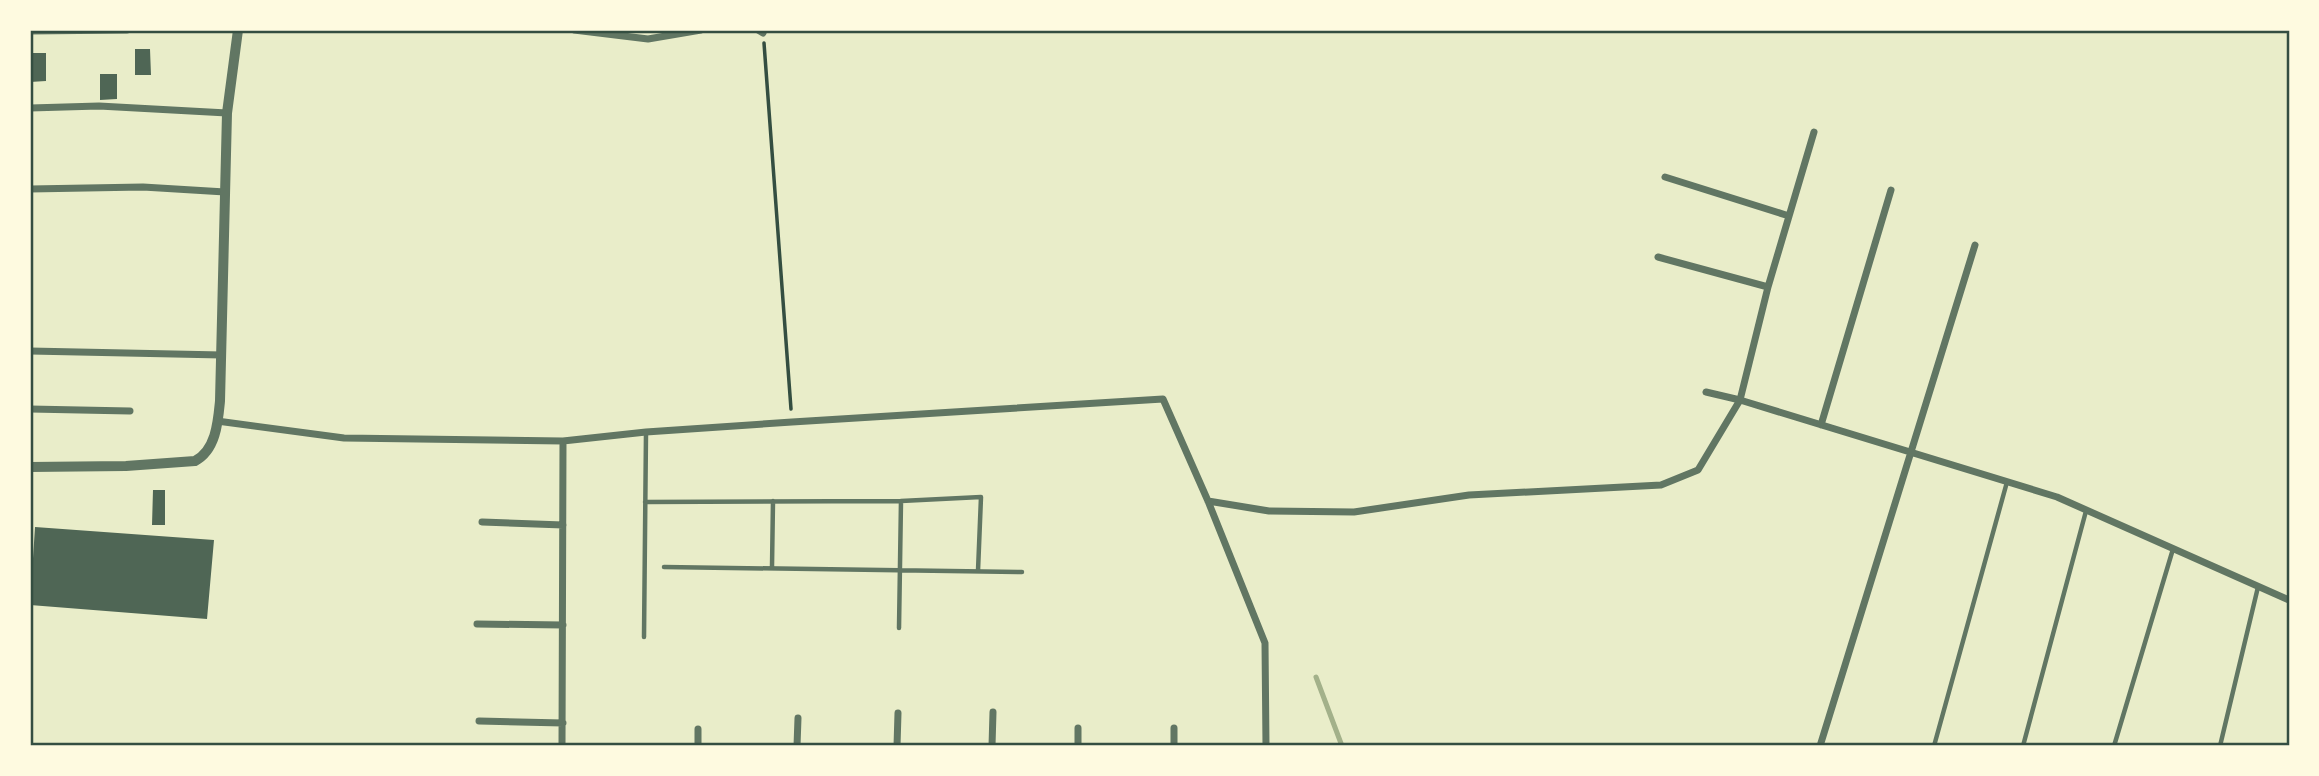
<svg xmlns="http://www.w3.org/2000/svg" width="2319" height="776" font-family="'Work Sans',sans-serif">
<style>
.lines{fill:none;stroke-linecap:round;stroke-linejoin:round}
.stream{stroke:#a3b18a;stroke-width:5}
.building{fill:#4f6655}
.path{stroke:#344e41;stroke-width:3.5}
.service{stroke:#617663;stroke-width:4.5}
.minor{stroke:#617663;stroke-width:7}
.tertiary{stroke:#617663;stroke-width:10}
.neatline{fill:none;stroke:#344e41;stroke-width:2.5}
</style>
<rect width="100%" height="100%" fill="#e9edc9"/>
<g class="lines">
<path class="stream" d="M 1316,677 L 1342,746"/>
</g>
<path class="building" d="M 135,49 L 150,49 L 151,75 L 135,75 Z
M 30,53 L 46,53 L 46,81 L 30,82 Z
M 100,74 L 117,74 L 117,99 L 100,100 Z
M 153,490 L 165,490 L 165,525 L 152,525 Z
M 35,527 L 214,540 L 207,619 L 30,605 Z"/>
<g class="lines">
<path class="path" d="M 764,43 L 791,409"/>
<path class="service" d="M 901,501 L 981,497 L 978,571
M 645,502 L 901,501 L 899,628
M 664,567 L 1022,572
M 772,567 L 773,501
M 644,637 L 646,433
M 1934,746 L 2007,482
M 2023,746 L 2086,511
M 2114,746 L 2173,549
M 2220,746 L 2258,587"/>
<path class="minor" d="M 574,30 L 648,39 L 701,30
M 758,30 L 763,33
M 30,31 L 127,30
M 30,108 L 99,106 L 227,113
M 1665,177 L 1789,216
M 30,189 L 143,187 L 225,192
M 1658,257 L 1768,287
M 30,351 L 222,355
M 1706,392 L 1740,400 L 1768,287 L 1814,132
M 30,409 L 130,411
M 217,421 L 344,438 L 563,441 L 646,432 L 792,422 L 1163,399 L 1208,501 L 1265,643 L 1266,746
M 1821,425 L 1891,190
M 1208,501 L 1269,511 L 1354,512 L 1469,495 L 1661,485 L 1698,470 L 1740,400 L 2057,497 L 2289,600
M 482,522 L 563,525
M 477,624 L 563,625
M 479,721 L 563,723
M 562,746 L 563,441
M 698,746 L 698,729
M 797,746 L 798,718
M 897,746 L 898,713
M 992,746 L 993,712
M 1078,746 L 1078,728
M 1174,746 L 1174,728
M 1820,746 L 1975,245"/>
<path class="tertiary" d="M 30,467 L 126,466 L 195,461 C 216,450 218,422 220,401 L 227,113 L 238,30"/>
</g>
<rect width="2319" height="776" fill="none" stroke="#fefae0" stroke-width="63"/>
<rect x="32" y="32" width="2256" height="712" class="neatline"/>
</svg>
